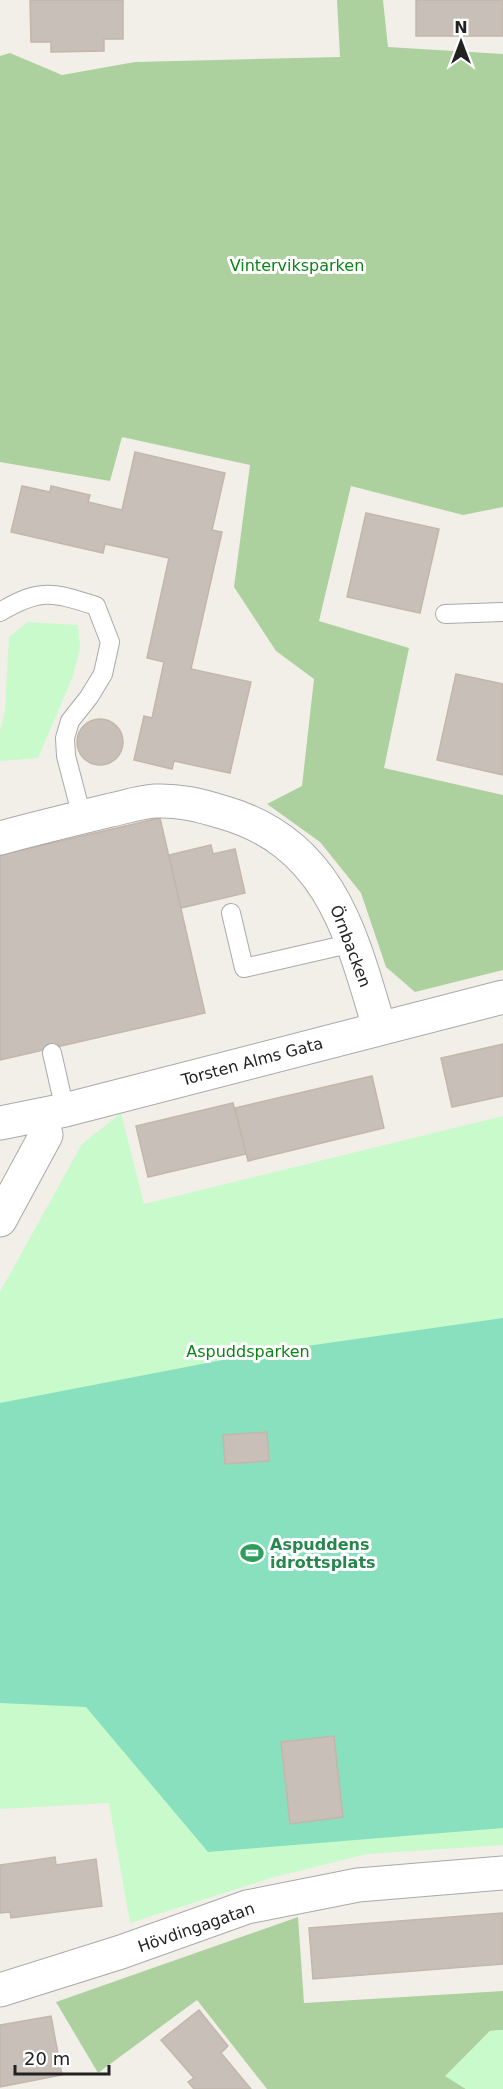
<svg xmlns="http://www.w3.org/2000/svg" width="503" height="2089" font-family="'DejaVu Sans',sans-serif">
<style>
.forest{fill:#add19e}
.park{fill:#c8facc}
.pitch{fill:#88e0be}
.building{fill:#c7bfb8;stroke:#c4b6ab;stroke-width:1.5}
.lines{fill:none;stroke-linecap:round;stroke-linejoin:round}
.service-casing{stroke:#a9a9a9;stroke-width:20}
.minor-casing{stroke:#a9a9a9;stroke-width:35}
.service{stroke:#fff;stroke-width:18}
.minor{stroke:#fff;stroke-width:33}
.labels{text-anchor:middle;stroke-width:6;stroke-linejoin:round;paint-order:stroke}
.park-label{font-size:16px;fill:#0c8416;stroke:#fff}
.street-label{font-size:16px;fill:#222;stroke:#fff}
.leisure-label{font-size:16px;font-weight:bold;fill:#27864d;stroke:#fff;text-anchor:start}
</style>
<rect width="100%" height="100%" fill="#f2efe9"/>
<path class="forest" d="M 337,0 L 383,0 L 388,47 L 503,54 L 503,507 L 463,515 L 351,486 L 319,621 L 409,648 L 384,768 L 503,795 L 503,970 L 415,992 L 386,967 L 361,893 L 320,842 L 267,804 L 302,786 L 314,679 L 276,651 L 234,587 L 250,465 L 122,437 L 110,481 L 0,462 L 0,56 L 10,53 L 62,75 L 135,62 L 340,57 Z
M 298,1917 L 304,2003 L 503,1991 L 503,2030 L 490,2031 L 446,2076 L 466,2089 L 267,2089 L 197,2000 L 98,2073 L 56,2002 Z"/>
<path class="park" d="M 28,622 L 78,625 L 80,648 L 73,676 L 38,758 L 0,761 L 0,731 L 5,710 L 9,637 Z
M 121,1113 L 144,1204 L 503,1116 L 503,1845 L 367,1854 L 274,1877 L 130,1923 L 109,1803 L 0,1809 L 0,1292 L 82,1144 Z
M 503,2030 L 503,2089 L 466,2089 L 445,2076 L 490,2031 Z"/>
<path class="pitch" d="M 503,1318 L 503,1828 L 208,1852 L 86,1707 L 0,1703 L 0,1403 L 258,1353 Z"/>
<path class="building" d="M 30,0 L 123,0 L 123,39 L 104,39 L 104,51 L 51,52 L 51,42 L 31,42 Z
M 416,0 L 503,0 L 503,36 L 416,36 Z
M 135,452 L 225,473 L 212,530 L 222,532 L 191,669 L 251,682 L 230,773 L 174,761 L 172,769 L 134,760 L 144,716 L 152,718 L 164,662 L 147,658 L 169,558 L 105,544 L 103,553 L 11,532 L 22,486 L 50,492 L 51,486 L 90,495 L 88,502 L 122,510 Z
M 366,513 L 439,529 L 420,613 L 347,597 Z
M 456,674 L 503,684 L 503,775 L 437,760 Z
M77 742a23 23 0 1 1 46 0a23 23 0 1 1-46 0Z
M 160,818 L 205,1013 L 0,1060 L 0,855 Z
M 211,845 L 213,854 L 235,849 L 245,893 L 181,908 L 169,855 Z
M 503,1044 L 503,1096 L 452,1107 L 441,1058 Z
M 372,1076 L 384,1128 L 248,1161 L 235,1108 Z
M 233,1103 L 246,1154 L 148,1177 L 136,1126 Z
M 267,1432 L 269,1461 L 225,1464 L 223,1435 Z
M 334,1736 L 343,1817 L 290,1824 L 281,1742 Z
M 55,1857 L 56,1865 L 96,1859 L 102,1906 L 11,1918 L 10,1912 L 0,1913 L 0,1865 Z
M 503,1913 L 503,1964 L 313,1979 L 309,1928 Z
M 199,2010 L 228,2046 L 221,2053 L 251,2089 L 194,2089 L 188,2082 L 194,2078 L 161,2040 Z
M 51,2016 L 62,2075 L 0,2087 L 0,2025 Z"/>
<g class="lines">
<g class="service-casing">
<path id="service" d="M 0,612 C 40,588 53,592 96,606 L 110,642 L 103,674 L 89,697 L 70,721 L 65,738 L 66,756 L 82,817
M 445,614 L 503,612
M 231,913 L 244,968 L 353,943
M 52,1053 L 65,1110"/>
</g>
<g class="minor-casing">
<path id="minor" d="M 0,838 C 37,828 74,819 111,810 C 125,807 140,802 155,801 C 179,800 199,805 222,812 C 329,842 351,932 379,1027
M 0,1123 L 65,1110 L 503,997
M 0,1220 L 46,1135 L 42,1116
M 0,1990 L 121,1952 L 247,1907 L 358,1885 L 503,1873"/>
</g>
<use href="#service" class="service"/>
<use href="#minor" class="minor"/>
</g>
<defs>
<g id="stadium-bare" transform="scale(1.8)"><path d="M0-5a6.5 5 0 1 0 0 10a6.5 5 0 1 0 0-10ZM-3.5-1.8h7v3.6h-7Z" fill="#2e9e5b" stroke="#fff" stroke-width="2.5" paint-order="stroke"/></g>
</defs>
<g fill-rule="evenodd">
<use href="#stadium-bare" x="252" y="1553"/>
</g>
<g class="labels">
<g class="park-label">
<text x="297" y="271">Vinterviksparken</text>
<text x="248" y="1357">Aspuddsparken</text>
</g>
<g class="street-label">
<text transform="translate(351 946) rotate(69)" y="6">Örnbacken</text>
<text transform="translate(252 1061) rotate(-15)" y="6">Torsten Alms Gata</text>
<text transform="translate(196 1927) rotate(-19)" y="6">Hövdingagatan</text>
</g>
<g class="leisure-label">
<text x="270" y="1550">Aspuddens<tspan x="270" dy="18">idrottsplats</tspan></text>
</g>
</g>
<g transform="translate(461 42)" stroke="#ffffff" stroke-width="4.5" paint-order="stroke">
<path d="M0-4.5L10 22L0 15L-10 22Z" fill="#222222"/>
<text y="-9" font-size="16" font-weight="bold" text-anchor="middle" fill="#222222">N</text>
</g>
<path d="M15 2065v9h94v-9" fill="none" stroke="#222222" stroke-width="3"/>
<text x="24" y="2065" font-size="18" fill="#222222" stroke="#ffffff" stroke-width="4.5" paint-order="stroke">20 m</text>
</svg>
